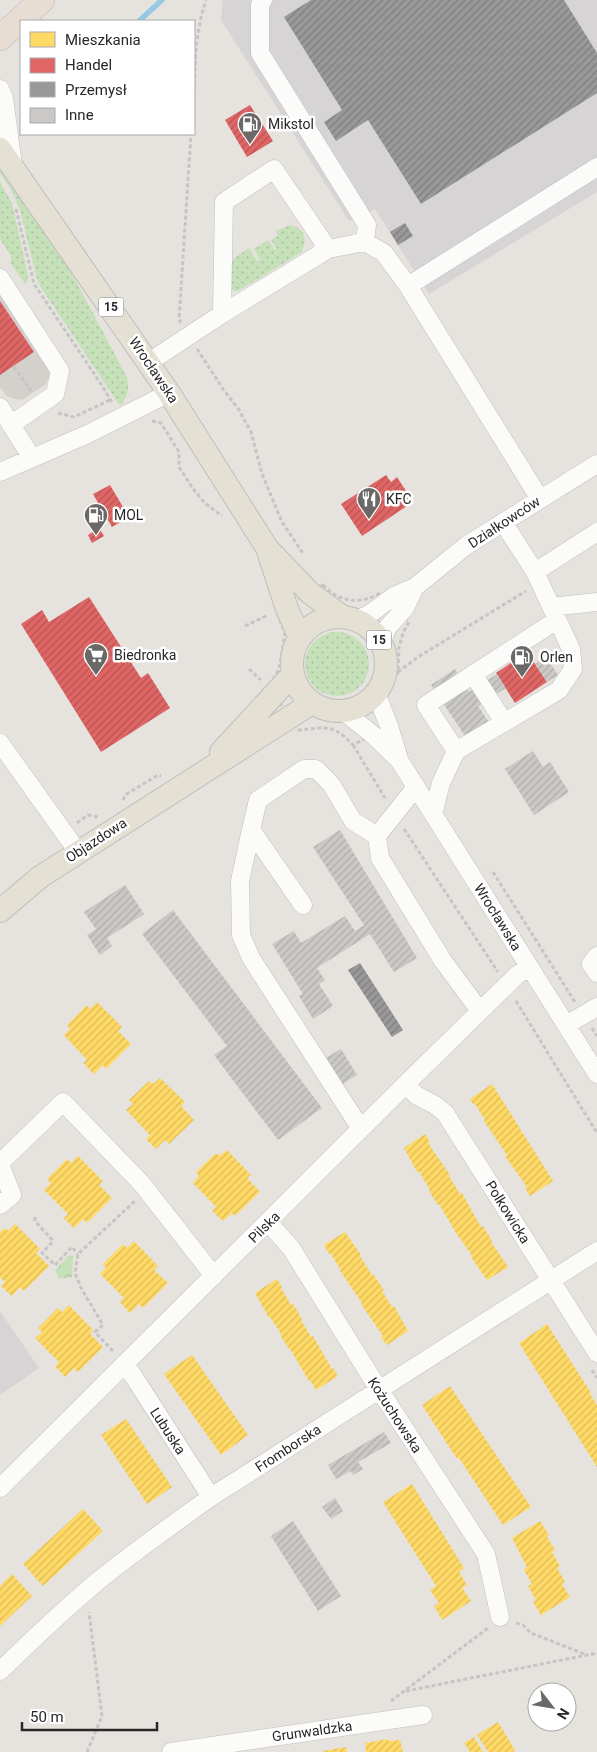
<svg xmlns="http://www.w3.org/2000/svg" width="597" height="1752" font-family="Roboto,sans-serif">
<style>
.industrial{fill:#d7d4d5}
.grass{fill:url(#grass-dots)}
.park{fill:url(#park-crowns)}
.plaza{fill:#d4d1cc}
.homes{fill:url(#homes-hatch)}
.shops{fill:url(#shops-hatch)}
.industry{fill:url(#industry-hatch)}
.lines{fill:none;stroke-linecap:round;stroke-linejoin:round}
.stream{stroke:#96cae4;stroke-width:5.5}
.building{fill:url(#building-hatch)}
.minor-casing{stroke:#c0bfbf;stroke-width:19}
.major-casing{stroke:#bfbdbc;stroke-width:24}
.highway-casing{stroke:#bfbdbc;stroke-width:26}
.path{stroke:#c6c5c5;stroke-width:3;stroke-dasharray:4 2.5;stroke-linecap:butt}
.minor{stroke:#fbfbfa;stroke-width:18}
.major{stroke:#e4e1d4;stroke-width:22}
.highway{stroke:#e7ddd3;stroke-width:25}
.labels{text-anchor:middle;stroke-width:5;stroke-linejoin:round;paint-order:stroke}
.shield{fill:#fff;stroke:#686868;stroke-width:1}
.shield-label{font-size:12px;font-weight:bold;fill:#282828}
.poi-label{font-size:14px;fill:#282828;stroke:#fff;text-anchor:start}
.street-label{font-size:14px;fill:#282828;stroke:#fff}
</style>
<defs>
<pattern id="grass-dots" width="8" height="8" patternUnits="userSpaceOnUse" patternTransform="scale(1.25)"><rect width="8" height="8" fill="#c6e0b9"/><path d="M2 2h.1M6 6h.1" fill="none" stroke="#aac09f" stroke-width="1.8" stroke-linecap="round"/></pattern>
<pattern id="park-crowns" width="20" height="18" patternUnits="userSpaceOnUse" patternTransform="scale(1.25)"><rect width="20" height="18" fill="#c6e0b9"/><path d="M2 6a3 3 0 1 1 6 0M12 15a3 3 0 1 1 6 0" fill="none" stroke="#aac09f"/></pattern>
<pattern id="homes-hatch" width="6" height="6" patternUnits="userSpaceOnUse" patternTransform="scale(1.25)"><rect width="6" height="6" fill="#ffd966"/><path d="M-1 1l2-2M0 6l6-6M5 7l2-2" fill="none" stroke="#dbba58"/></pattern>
<pattern id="shops-hatch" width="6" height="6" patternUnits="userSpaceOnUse" patternTransform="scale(1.25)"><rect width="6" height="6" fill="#e06666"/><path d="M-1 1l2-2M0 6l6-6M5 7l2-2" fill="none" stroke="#b65454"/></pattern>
<pattern id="industry-hatch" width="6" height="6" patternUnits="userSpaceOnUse" patternTransform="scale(1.25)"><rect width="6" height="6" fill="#999"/><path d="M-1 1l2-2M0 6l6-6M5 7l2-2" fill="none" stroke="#7d7d7d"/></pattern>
<pattern id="building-hatch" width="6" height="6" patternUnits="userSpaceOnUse" patternTransform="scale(1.25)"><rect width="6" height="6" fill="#cbc9c5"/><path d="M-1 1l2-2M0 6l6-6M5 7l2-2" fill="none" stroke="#aeada9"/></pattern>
</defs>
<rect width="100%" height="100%" fill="#e6e3de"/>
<path class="industrial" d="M 223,0 L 597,0 L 597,192 L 429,294 L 375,209 L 349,221 L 221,20 Z
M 0,1311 L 39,1368 L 0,1395 Z"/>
<path class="grass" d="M 0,167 L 66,263 L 126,375 C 130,386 128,397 120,406 L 38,283 L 20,210 L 12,191 L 0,173 Z
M 0,182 L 12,203 L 28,275 L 27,282 L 25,284 L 11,264 L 11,256 L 0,239 Z
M 290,225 C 305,228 307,238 302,252 L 238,291 L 232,290 L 227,285 C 230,262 229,261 249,248 L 257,261 L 260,260 L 254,249 L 268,240 L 275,250 L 277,249 L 271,240 L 278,236 L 276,231 Z
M305 664a32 32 0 1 1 64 0a32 32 0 1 1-64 0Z"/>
<path class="park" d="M 69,1255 L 73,1256 L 72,1277 L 59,1279 L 55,1270 Z"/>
<path class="plaza" d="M 0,292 L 50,370 L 49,377 L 46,384 L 22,400 L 15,399 L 7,396 L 0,387 Z"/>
<path class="homes" d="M 97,1002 L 122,1027 L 118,1031 L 131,1044 L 106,1069 L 103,1065 L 94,1074 L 83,1063 L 87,1060 L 64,1035 L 70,1029 L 67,1025 L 87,1005 L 90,1009 Z
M 160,1078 L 185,1102 L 181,1106 L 194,1120 L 169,1144 L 165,1140 L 156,1149 L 146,1139 L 150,1135 L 126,1110 L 133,1104 L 129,1100 L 149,1081 L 153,1084 Z
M 492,1084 L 553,1181 L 530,1196 L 525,1188 L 527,1187 L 505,1156 L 507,1155 L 484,1121 L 485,1120 L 475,1104 L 473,1104 L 470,1099 Z
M 425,1134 L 430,1142 L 428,1143 L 450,1175 L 449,1176 L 460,1194 L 462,1193 L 481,1227 L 483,1226 L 492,1241 L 491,1242 L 508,1267 L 487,1280 L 471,1257 L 472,1256 L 460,1238 L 459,1238 L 439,1204 L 438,1205 L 429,1191 L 430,1190 L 419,1171 L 417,1172 L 404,1148 Z
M 227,1150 L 251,1175 L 247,1178 L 260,1192 L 235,1216 L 232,1213 L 223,1221 L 212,1211 L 216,1207 L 193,1183 L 199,1176 L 196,1172 L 216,1153 L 219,1156 Z
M 78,1156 L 103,1181 L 99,1185 L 112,1198 L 87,1223 L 83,1219 L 74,1228 L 64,1218 L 68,1214 L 44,1190 L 51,1183 L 47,1179 L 67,1159 L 71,1163 Z
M 15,1224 L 40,1249 L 36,1253 L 49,1266 L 24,1291 L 20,1287 L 12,1296 L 1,1286 L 5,1282 L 0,1277 L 0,1232 L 5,1228 L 8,1231 Z
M 345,1232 L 361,1255 L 360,1256 L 372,1275 L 373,1274 L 384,1290 L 382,1291 L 392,1307 L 394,1306 L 408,1331 L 387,1345 L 381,1337 L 383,1336 L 361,1304 L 362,1303 L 340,1271 L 341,1270 L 330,1253 L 329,1254 L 324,1245 Z
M 134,1241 L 158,1266 L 154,1270 L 168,1283 L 143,1308 L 139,1304 L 130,1313 L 120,1302 L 124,1298 L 100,1274 L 106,1268 L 103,1264 L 123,1244 L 127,1248 Z
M 277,1279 L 282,1287 L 281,1288 L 291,1305 L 293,1304 L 302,1319 L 301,1320 L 311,1337 L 313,1336 L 332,1369 L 333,1368 L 338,1376 L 316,1390 L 310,1380 L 309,1381 L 290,1349 L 289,1349 L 280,1335 L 281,1334 L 270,1317 L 269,1318 L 255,1293 Z
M 69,1305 L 93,1330 L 90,1334 L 103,1347 L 78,1372 L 74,1368 L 65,1377 L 55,1366 L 59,1362 L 35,1338 L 42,1332 L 38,1328 L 58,1308 L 62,1312 Z
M 547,1324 L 591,1393 L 590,1394 L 597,1405 L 597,1467 L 519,1343 Z
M 192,1355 L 248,1435 L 221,1455 L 164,1374 Z
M 450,1386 L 531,1507 L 503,1525 L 459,1458 L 457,1459 L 422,1405 Z
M 126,1419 L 172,1487 L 147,1504 L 101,1435 Z
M 412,1484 L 464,1568 L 459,1572 L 467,1585 L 462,1588 L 471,1601 L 442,1620 L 434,1606 L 439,1603 L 430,1590 L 436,1586 L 383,1502 Z
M 83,1509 L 103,1531 L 43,1586 L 23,1564 Z
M 540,1521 L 549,1535 L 547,1537 L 555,1550 L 552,1552 L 560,1566 L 557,1568 L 565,1582 L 562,1584 L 570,1597 L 541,1615 L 533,1602 L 536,1600 L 528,1586 L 532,1584 L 524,1570 L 527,1567 L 512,1538 Z
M 12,1574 L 32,1596 L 0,1626 L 0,1586 Z
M 498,1722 L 515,1750 L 513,1752 L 488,1752 L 477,1735 Z
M 474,1737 L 483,1752 L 470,1752 L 464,1743 Z
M 388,1739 L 389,1741 L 400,1740 L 403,1752 L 366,1752 L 365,1743 Z
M 346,1747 L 347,1752 L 323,1752 L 323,1751 Z"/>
<path class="shops" d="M 250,105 L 273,141 L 247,157 L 225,120 Z
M 0,301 L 34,352 L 0,375 Z
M 386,475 L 391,482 L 397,477 L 413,502 L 362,536 L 341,504 Z
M 110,485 L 129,517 L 112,527 L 93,494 Z
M 99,528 L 104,536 L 92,543 L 88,535 Z
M 89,597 L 141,678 L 148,673 L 170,708 L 101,752 L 21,624 L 42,610 L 49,622 Z
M 527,652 L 547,682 L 515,703 L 496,673 Z"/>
<path class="industry" d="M 311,0 L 564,0 L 597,53 L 597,93 L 421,204 L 368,120 L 336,141 L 324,122 L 342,110 L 284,17 Z
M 405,223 L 413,236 L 398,245 L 390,232 Z
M 360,963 L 403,1030 L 392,1037 L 348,970 Z"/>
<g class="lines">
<path class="stream" d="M 139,21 L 162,0"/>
</g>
<path class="building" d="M 546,657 L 558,675 L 547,682 L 535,664 Z
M 455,669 L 469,692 L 497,674 L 506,688 L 478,706 L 488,721 L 465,736 L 431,685 Z
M 533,751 L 543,767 L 550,762 L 569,792 L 534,815 L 505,769 Z
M 340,830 L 417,958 L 394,972 L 370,934 L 317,968 L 325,980 L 319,984 L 333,1006 L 313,1019 L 299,996 L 303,994 L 272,944 L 294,931 L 301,943 L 345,916 L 355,931 L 364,925 L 313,847 Z
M 125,885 L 144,914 L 107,938 L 112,946 L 100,955 L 87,935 L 96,929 L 84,912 Z
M 173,910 L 322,1108 L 278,1140 L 214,1055 L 227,1046 L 142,934 Z
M 341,1049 L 357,1075 L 341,1085 L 324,1059 Z
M 384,1432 L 391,1443 L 358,1462 L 363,1469 L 353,1475 L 351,1471 L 336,1479 L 328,1465 Z
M 335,1498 L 343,1511 L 331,1519 L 322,1507 Z
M 293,1521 L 341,1596 L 318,1611 L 271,1536 Z"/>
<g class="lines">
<g class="minor-casing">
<path id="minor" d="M 263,0 L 260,5 L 260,53 L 367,225 L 365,242
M 0,89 L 4,98 L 13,166
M 0,278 L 60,371 L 55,394 L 12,424
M 408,286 L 597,167
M 222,314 L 224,202 L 274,169 L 328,249
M 149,362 L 222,314 L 328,249 L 365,242 L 384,253 L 408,286 L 540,499
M 0,407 L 32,458
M 0,472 L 88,434 L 169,393
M 503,522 L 535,572 L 597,532
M 551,607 L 597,602
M 357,620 L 371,613 L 394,596 L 415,587 L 467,545 L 597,464
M 381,645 L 387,628 L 405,608 L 415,587
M 473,674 L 504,722
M 376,693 L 389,726 L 399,759
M 343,711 L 372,734 L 399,760 L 597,1074
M 0,743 L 78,852
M 456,751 L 426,705 L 557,620
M 416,787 L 377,836 L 380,858 L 443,961 L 480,1011
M 433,814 L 441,783 L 456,751 L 559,690 L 573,669 L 571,649 L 535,572
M 251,830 L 240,881 L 241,935 L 251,958 L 361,1129
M 303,905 L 251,830 L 258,800 L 304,769 L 316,769 L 331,784 L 353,821 L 377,836
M 597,956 L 591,964 L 597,973
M 566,1025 L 597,1007
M 406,1084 L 416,1095 L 435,1105 L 445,1113 L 597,1353
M 0,1163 L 63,1102 L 142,1184 L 214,1276
M 0,1164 L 12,1195 L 0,1205
M 268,1222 L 291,1248 L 373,1380 L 486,1554 L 500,1617
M 124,1364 L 134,1377 L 211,1497
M 0,1488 L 417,1073 L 517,975 L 529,967
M 0,1671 C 32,1640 64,1609 98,1581 C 135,1551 173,1524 211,1497 L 597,1251
M 171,1752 L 423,1715"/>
</g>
<g class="major-casing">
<path id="major" d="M 0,149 L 169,393 L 267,548 L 310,593 L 343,617
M 269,554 L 286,606 L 300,638
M292 664a47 47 0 1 1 94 0a47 47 0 1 1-94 0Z
M 221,752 L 293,674
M 0,911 L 40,877 L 312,703"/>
</g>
<g class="highway-casing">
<path id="highway" d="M 0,38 L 42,0"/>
</g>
<path class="path" d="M 194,91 C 195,60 196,30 206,0
M 16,209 L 34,284 L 101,384 L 113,404
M 181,323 L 179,319 L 191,134
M 197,349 L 223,389 L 239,410 L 251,432 L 262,474 L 282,522 L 304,555
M 14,367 L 31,391
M 58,413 L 74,417 L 110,400
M 152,421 L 161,423 L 179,452 L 179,467 L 194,490 L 206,504 L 222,516
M 323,585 C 338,602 361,605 380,593 L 409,622 L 403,633 L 399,647 L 398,672 L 385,693 L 384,707 L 395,723 L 353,745 C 333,724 327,727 299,730 L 268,687 L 279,670 L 285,633 L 276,611 Z
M 245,626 L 268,615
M 249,669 L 261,680
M 398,672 L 418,657 L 526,591
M 353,745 L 385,798
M 123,800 L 125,795 L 158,775 L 161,776
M 77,823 L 88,815 L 98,817
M 404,829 L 498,972
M 493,872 L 575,1002
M 516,1001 L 597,1133
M 592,1028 L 597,1036
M 35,1217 L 35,1221 L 53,1241 L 42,1253 L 55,1265 L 72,1247 L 78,1254
M 113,1349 L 112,1350 L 95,1332 L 103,1325 L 81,1288 L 75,1273 L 78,1254 L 135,1201
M 592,1370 L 597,1378
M 516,1623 L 523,1625 L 531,1633 L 587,1655
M 406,1691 L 597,1653
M 391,1701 L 488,1628
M 87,1752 L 102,1716 L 89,1612"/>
<use href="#minor" class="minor"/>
<use href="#major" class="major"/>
<use href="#highway" class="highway"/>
</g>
<defs>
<g id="fuel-pin" transform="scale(1.25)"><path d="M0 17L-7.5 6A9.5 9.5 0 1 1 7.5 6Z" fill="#6a6968" stroke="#fff"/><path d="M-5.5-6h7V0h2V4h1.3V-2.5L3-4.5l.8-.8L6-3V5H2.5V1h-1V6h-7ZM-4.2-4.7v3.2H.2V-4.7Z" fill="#fff"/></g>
<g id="restaurant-pin" transform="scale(1.25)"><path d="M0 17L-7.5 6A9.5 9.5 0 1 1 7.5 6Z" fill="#6a6968" stroke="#fff"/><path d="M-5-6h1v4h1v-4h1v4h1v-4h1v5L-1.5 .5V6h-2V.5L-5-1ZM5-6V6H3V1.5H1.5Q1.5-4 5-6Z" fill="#fff"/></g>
<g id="supermarket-pin" transform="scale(1.25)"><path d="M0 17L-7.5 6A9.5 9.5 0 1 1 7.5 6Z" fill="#6a6968" stroke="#fff"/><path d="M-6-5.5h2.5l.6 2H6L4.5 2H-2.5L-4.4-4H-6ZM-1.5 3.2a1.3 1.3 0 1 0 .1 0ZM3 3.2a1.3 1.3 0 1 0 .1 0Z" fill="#fff"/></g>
</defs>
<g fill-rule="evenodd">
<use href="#fuel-pin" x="250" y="124"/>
<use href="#restaurant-pin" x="369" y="499"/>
<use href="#fuel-pin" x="96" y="515"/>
<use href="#supermarket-pin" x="96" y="655"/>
<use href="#fuel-pin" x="522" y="657"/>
</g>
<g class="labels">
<g class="shield">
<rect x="98.5" y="297.5" width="25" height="19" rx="4"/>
<rect x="366.5" y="630.5" width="25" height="19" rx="4"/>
</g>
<g class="shield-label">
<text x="111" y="311">15</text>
<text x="379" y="644">15</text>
</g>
<g class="poi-label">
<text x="268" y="129">Mikstol</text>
<text x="386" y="504">KFC</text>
<text x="114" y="520">MOL</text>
<text x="114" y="660">Biedronka</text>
<text x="540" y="662">Orlen</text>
</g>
<g class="street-label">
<text transform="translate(154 370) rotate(56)" y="5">Wrocławska</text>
<text transform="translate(504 522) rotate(-33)" y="5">Działkowców</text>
<text transform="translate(96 840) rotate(-33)" y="5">Objazdowa</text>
<text transform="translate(498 917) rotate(58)" y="5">Wrocławska</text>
<text transform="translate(508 1212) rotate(58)" y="5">Polkowicka</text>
<text transform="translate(264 1227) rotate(-45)" y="5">Pilska</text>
<text transform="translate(395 1415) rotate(57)" y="5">Kożuchowska</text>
<text transform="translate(168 1431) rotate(57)" y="5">Lubuska</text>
<text transform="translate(288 1448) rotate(-33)" y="5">Fromborska</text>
<text transform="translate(312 1731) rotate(-8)" y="5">Grunwaldzka</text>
</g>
</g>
<rect x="20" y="20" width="175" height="115" fill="#ffffff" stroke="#a9a9a9"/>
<rect x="30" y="32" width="25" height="15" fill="#ffd966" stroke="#a9a9a9"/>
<text x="65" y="45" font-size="15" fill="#282828">Mieszkania</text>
<rect x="30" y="58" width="25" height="15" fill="#e06666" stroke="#a9a9a9"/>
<text x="65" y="70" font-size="15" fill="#282828">Handel</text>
<rect x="30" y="82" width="25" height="15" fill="#999999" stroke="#a9a9a9"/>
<text x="65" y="95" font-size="15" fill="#282828">Przemysł</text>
<rect x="30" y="108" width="25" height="15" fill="#cbc9c5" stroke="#a9a9a9"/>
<text x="65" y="120" font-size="15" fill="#282828">Inne</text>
<g transform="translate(552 1707) rotate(121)"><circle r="24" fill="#ffffff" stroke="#a9a9a9"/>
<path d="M0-4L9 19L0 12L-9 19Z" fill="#6a6968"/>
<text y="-8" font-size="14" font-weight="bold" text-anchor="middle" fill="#282828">N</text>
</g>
<path d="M22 1722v8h135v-8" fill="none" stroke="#282828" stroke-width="2.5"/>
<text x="30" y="1722" font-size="15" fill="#282828" stroke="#ffffff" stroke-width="4" paint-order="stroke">50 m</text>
</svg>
